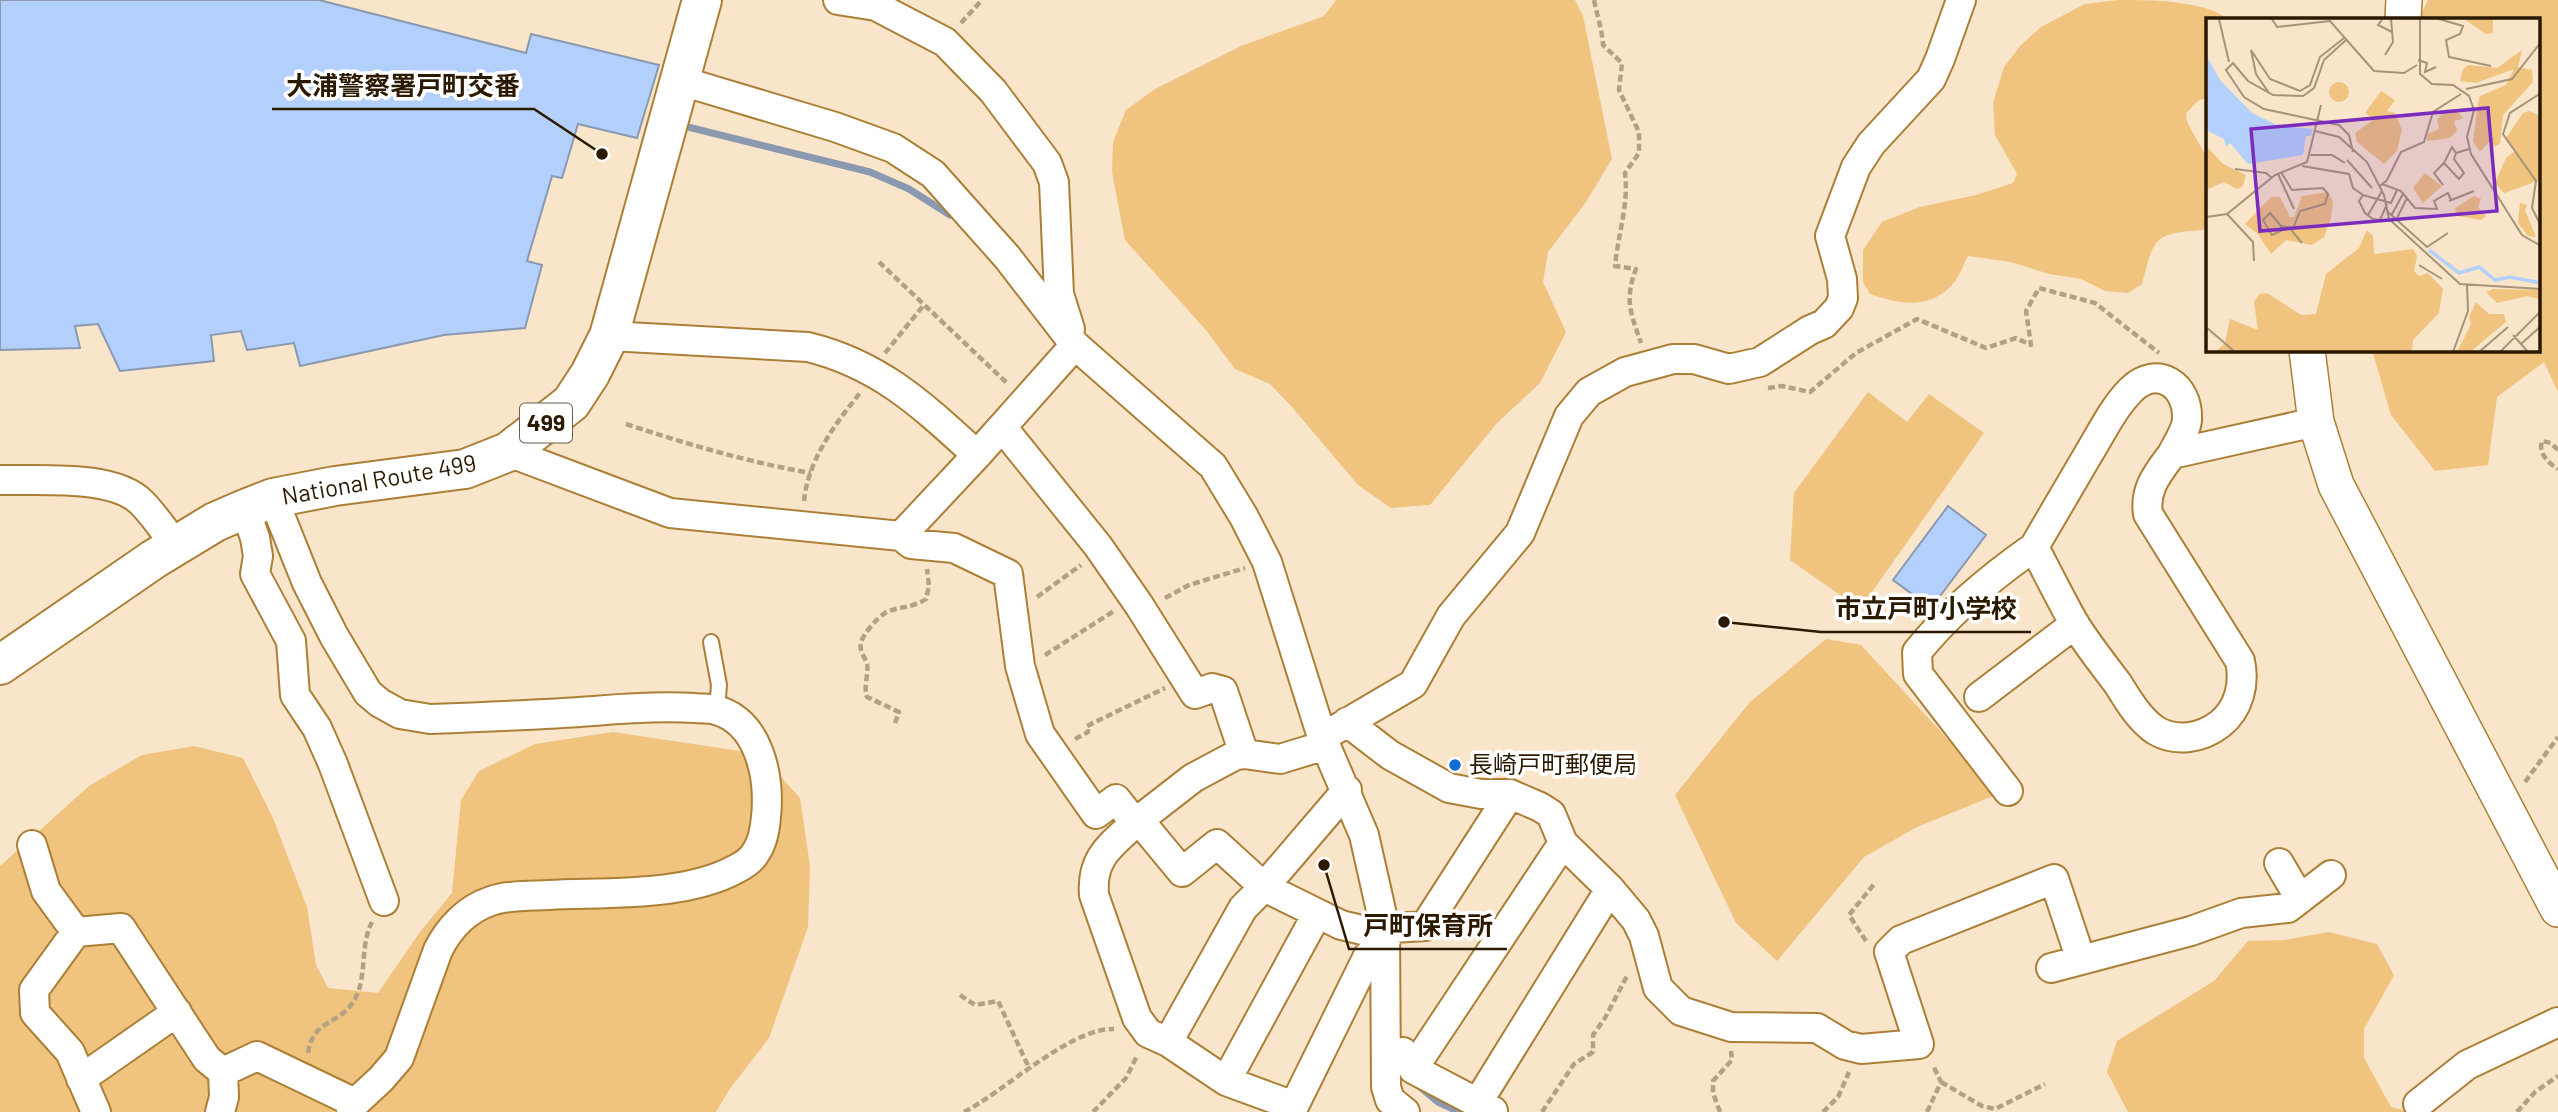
<svg xmlns="http://www.w3.org/2000/svg" width="2558" height="1112" font-family="Barlow,'Noto Sans JP',sans-serif">
<style>
.green{fill:#f0c37f}
.water{fill:#b2d0fb;stroke:#8a99b0;stroke-width:2}
.lines{fill:none;stroke-linecap:round;stroke-linejoin:round}
.stream{stroke:#8a99b0;stroke-width:7}
.service-casing{stroke:#ac7f37;stroke-width:18}
.minor-casing{stroke:#ac7f37;stroke-width:32}
.tertiary-casing{stroke:#ac7f37;stroke-width:38}
.trunk-casing{stroke:#ac7f37;stroke-width:42}
.path{stroke:#b3a186;stroke-width:4.5;stroke-dasharray:7 3.5;stroke-linecap:butt}
.service{stroke:#fff;stroke-width:14}
.minor{stroke:#fff;stroke-width:28}
.tertiary{stroke:#fff;stroke-width:35}
.trunk{stroke:#fff;stroke-width:38}
.poi-dot{fill:#116cd6;stroke:#fff;stroke-width:2.5}
.labels{text-anchor:middle;stroke-width:7;stroke-linejoin:round;paint-order:stroke}
.shield{fill:#fff;stroke:#6b5f4c;stroke-width:2}
.shield-label{font-size:23px;font-weight:bold;fill:#2b1a00}
.street-label{font-size:24px;fill:#2b1a00;stroke:#fff}
.poi-label{font-size:24px;fill:#2b1a00;stroke:#fff;text-anchor:start}
.inset-river{fill:none;stroke:#b2d0fb;stroke-width:3.5}
.inset-road{fill:none;stroke:#a69479;stroke-width:2}
.view{fill:#7b2cbf;fill-opacity:0.15;stroke:#7b2cbf;stroke-width:3.5}
.inset-edge{fill:none;stroke:#2b1a00;stroke-width:3.5}
.leader{fill:none;stroke:#2b1a00;stroke-width:2.5}
.callout-dot{fill:#2b1a00;stroke:#fff;stroke-width:2.5}
.callout-label{font-size:26px;text-anchor:middle;font-weight:bold;fill:#2b1a00;stroke:#fff;stroke-width:7;stroke-linejoin:round;paint-order:stroke}
</style>
<rect width="100%" height="100%" fill="#f8e5ca"/>
<path class="green" d="M 1336,0 L 1575,0 L 1583,16 L 1612,159 L 1586,202 L 1548,252 L 1543,282 L 1566,332 L 1540,383 L 1497,423 L 1430,505 L 1391,508 L 1358,485 L 1292,407 L 1270,384 L 1235,369 L 1205,329 L 1125,240 L 1112,172 L 1113,142 L 1126,110 L 1155,89 L 1241,46 L 1324,16 Z
M 2118,0 C 2151,0 2203,0 2228,19 L 2208,19 L 2208,97 L 2198,101 L 2186,113 L 2187,122 L 2208,160 L 2208,225 L 2203,230 C 2152,233 2154,239 2142,284 L 2128,293 L 2105,291 L 2081,279 L 2049,274 L 2011,262 L 1968,256 C 1963,265 1959,278 1952,285 C 1929,310 1898,304 1870,294 L 1863,282 L 1863,250 L 1882,222 L 1920,207 L 1976,195 L 2013,183 L 2017,174 L 1995,135 L 1993,103 L 2004,67 L 2021,45 L 2041,27 L 2085,4 Z
M 2428,0 L 2558,0 L 2558,392 L 2544,362 L 2497,397 L 2488,465 L 2435,471 L 2391,415 L 2372,350 L 2539,350 L 2539,19 L 2419,19 Z
M 1868,392 L 1907,422 L 1929,394 L 1984,433 L 1860,609 L 1790,560 L 1794,493 Z
M 1826,639 L 1861,645 L 1998,794 L 1917,827 L 1864,857 L 1777,961 L 1736,923 L 1675,795 L 1750,702 Z
M 613,732 L 760,754 L 800,798 L 810,866 L 808,927 L 769,1038 L 729,1090 L 716,1112 L 0,1112 L 0,866 L 89,786 L 142,755 L 194,746 L 243,758 L 273,818 L 307,907 L 316,965 L 328,988 L 378,993 L 420,932 L 452,893 L 461,800 L 479,771 L 535,744 Z
M 2329,932 L 2377,944 L 2394,975 L 2364,1029 L 2364,1058 L 2391,1107 L 2411,1112 L 2128,1112 L 2107,1072 L 2117,1041 L 2214,981 L 2248,941 L 2285,940 Z"/>
<path class="water" d="M 0,0 L 319,0 L 526,53 L 531,34 L 659,65 L 637,138 L 578,124 L 562,178 L 552,176 L 527,261 L 542,265 L 525,328 L 444,335 L 300,366 L 294,343 L 247,350 L 241,331 L 211,335 L 214,361 L 120,371 L 98,324 L 75,326 L 80,348 L 0,350 Z
M 1948,506 L 1986,535 L 1931,608 L 1893,580 Z"/>
<g class="lines">
<path class="stream" d="M 680,125 L 870,172 L 909,189 L 950,215
M 1419,1086 L 1438,1102 L 1459,1112"/>
<g class="service-casing">
<path id="service" d="M 711,642 L 719,685 L 717,710"/>
</g>
<g class="minor-casing">
<path id="minor" d="M 838,0 L 876,6 L 945,42 L 993,91 L 1047,163 L 1054,182 L 1059,294 L 1070,329
M 678,80 L 835,127 L 893,148 L 933,174 L 1007,257 L 1075,345 L 1213,466 L 1244,517 L 1267,562 L 1322,737 L 1364,835 L 1385,928 L 1386,1087 L 1390,1100 L 1405,1112
M 609,336 L 808,347 C 881,365 923,406 977,455
M 1002,427 L 1098,546 L 1139,605 L 1195,694 L 1212,688 L 1223,691 L 1244,754
M 508,452 L 670,513 L 901,536 L 911,544 L 954,548 L 1008,574 L 1020,666 L 1040,734 L 1096,814 L 1116,799 L 1135,823 C 1110,846 1091,858 1094,895 L 1137,1018 L 1148,1033 L 1168,1042 L 1226,1081 L 1294,1106 L 1368,956 L 1386,940
M 2172,454 C 2158,473 2144,489 2148,514 L 2240,661 C 2245,684 2239,709 2220,724 C 2202,738 2176,743 2155,730 C 2139,719 2128,700 2118,684 C 2103,664 2087,644 2074,623 C 2060,598 2047,572 2034,547 C 2052,516 2070,485 2089,453 C 2102,432 2113,408 2131,390 C 2157,364 2189,385 2187,420 C 2186,431 2177,444 2172,454 L 2316,422
M 0,480 C 39,481 114,474 142,503 C 155,516 165,532 176,546
M 273,498 L 307,583 L 334,636 L 368,693 L 380,703 L 400,714 L 430,719 C 485,717 540,715 594,711 C 628,708 662,706 695,708 C 702,709 710,708 716,710 C 760,722 770,778 766,817 C 765,829 763,842 756,852 C 752,860 744,865 736,869 C 685,897 607,892 549,895 C 531,896 508,895 491,901 C 467,909 449,928 438,950 L 399,1058 L 381,1079 L 355,1103 L 351,1112
M 245,509 L 255,538 L 258,556 L 255,574 L 291,641 L 295,695 L 317,728 L 333,764 L 384,901
M 901,536 L 977,455 L 1075,345
M 1979,697 L 2075,624
M 1347,722 L 1390,755 L 1449,788 L 1481,794 L 1510,794 L 1540,807 L 1551,814 L 1563,843 L 1610,889 L 1636,920 L 1644,936 L 1658,988 L 1681,1011 L 1731,1027 L 1817,1028 L 1845,1045 L 1861,1049 L 1919,1044 L 1889,952 L 1901,940 L 2054,879 L 2081,960
M 1333,731 L 1413,684 L 1451,616 L 1520,533 L 1569,416 L 1589,392 L 1625,372 L 1673,359 L 1694,359 L 1729,369 L 1760,362 L 1810,330 L 1824,324 L 1839,308 L 1843,298 L 1842,279 L 1830,236 L 1856,167 L 1871,144 L 1931,79 L 1940,59 L 1961,0
M 2008,791 L 1918,674 L 1917,652 C 1950,611 1991,577 2034,547
M 1139,820 L 1182,872 L 1217,844 L 1264,887 L 1341,925 L 1362,930 L 1425,926 L 1510,794
M 1135,823 L 1193,778 L 1236,755 L 1244,754 L 1280,759 L 1326,745
M 32,845 L 46,891 L 76,932
M 2279,863 L 2300,899
M 2051,968 L 2191,931 L 2241,913 L 2288,908 L 2331,875
M 1168,1042 L 1243,908 L 1264,887 L 1347,790
M 1403,1052 L 1413,1069 L 1493,1111
M 1413,1069 L 1563,843
M 223,1072 L 257,1056 L 355,1103
M 81,1079 L 177,1012
M 1226,1081 L 1317,914
M 1478,1102 L 1610,889
M 2418,1104 L 2467,1065 L 2558,1022
M 96,1112 L 70,1052 L 35,1013 L 34,990 L 76,932 L 121,928 L 207,1059 L 223,1072 L 224,1097 L 220,1112"/>
</g>
<g class="tertiary-casing">
<path id="tertiary" d="M 2403,19 L 2404,0
M 2307,350 L 2316,422 L 2336,485 L 2558,909"/>
</g>
<g class="trunk-casing">
<path id="trunk" d="M 0,665 L 154,559 L 215,522 L 245,509 L 273,498 L 335,486 L 465,469 L 508,452 L 571,403 L 590,374 L 609,336 L 702,0"/>
</g>
<path class="path" d="M 1594,0 C 1597,15 1602,29 1603,45 L 1622,63 L 1619,90 L 1639,132 L 1639,153 L 1625,173 C 1629,204 1618,234 1615,266 L 1636,269 C 1624,300 1631,314 1641,343
M 961,23 L 982,0
M 879,262 L 1008,384
M 885,353 L 923,306
M 1768,388 L 1782,386 L 1810,392 L 1856,353 L 1917,319 L 1986,348 L 2016,338 L 2031,345 L 2026,311 L 2039,288 L 2095,303 L 2159,353
M 626,424 C 687,444 747,462 811,473
M 2558,450 L 2551,443 L 2542,441 C 2538,453 2548,463 2558,469
M 804,501 C 808,460 835,424 860,393
M 1037,597 L 1081,565
M 1165,598 L 1189,585 L 1245,568
M 1045,655 L 1114,611
M 895,723 L 899,712 L 867,697 C 863,686 869,675 867,664 C 865,657 859,651 861,643 C 863,634 877,618 885,613 C 897,606 911,609 926,599 L 929,586 L 927,569
M 1075,739 L 1088,732 L 1087,726 L 1165,688
M 2525,782 L 2558,737
M 1866,941 L 1849,915 L 1875,883
M 960,995 L 975,1005 L 998,1001 L 1030,1070
M 308,1053 C 314,1016 341,1027 356,997 C 367,974 360,945 372,922
M 1941,1082 L 1982,1106 L 1995,1109 L 2045,1084
M 964,1112 C 1005,1091 1070,1028 1114,1029
M 1093,1112 L 1126,1078 L 1137,1056
M 1542,1112 L 1574,1064 L 1593,1052 L 1593,1035 L 1605,1018 L 1628,974
M 1720,1112 L 1713,1093 L 1713,1081 L 1732,1060 L 1731,1051
M 1823,1112 L 1838,1097 L 1849,1072
M 1927,1112 L 1941,1082 L 1933,1065
M 2517,1112 L 2535,1092 L 2558,1076"/>
<use href="#service" class="service"/>
<use href="#minor" class="minor"/>
<use href="#tertiary" class="tertiary"/>
<use href="#trunk" class="trunk"/>
</g>
<circle class="poi-dot" cx="1455" cy="765" r="7"/>
<g class="labels">
<rect class="shield" x="520" y="403.5" width="52" height="39" rx="5"/>
<g class="shield-label">
<text x="546" y="431">499</text>
</g>
<g class="street-label">
<text transform="translate(379 480) rotate(-10)" y="8">National Route 499</text>
</g>
<g class="poi-label">
<text x="1469" y="773">長崎戸町郵便局</text>
</g>
</g>
<g transform="translate(2206 18)">
<rect width="334" height="334" fill="#f8e5ca"/>
<path d="M 258,1 L 287,1 L 287,15 L 280,16 ZM 316,32 L 312,49 L 326,52 L 327,64 L 297,97 L 294,126 L 287,129 L 283,124 L 274,134 L 267,124 L 272,85 L 274,78 L 300,67 L 308,51 L 270,65 L 254,63 L 257,51 L 263,47 L 291,50 ZM123 74a10 10 0 1 1 20 0a10 10 0 1 1-20 0ZM 175,73 L 189,82 L 181,93 L 189,95 L 196,112 L 191,133 L 178,146 L 151,124 L 149,115 L 168,101 L 159,95 ZM 323,93 L 334,98 L 334,162 L 298,175 L 289,165 L 300,140 L 309,133 L 300,120 L 317,95 ZM 238,94 L 251,94 L 258,100 L 248,103 L 251,113 L 244,120 L 221,123 L 221,116 L 233,111 L 231,101 ZM 0,128 L 17,146 L 40,157 L 37,168 L 31,171 L 18,164 L 0,172 ZM 219,155 L 236,168 L 217,185 L 207,170 ZM 122,174 L 127,184 L 125,200 L 118,219 L 106,227 L 80,222 L 65,236 L 52,216 L 39,206 L 65,179 L 74,179 L 84,199 L 88,199 L 96,178 ZM 268,178 L 275,181 L 272,189 L 280,198 L 275,202 L 252,198 L 249,190 ZM 314,185 L 321,187 L 319,192 L 330,219 L 322,218 L 312,205 ZM 161,212 L 167,218 L 168,236 L 207,231 L 211,238 L 208,253 L 213,258 L 222,255 L 237,271 L 233,295 L 207,322 L 206,334 L 9,334 L 19,325 L 24,301 L 52,312 L 48,284 L 54,276 L 61,275 L 95,297 L 110,296 L 120,256 L 153,230 ZM 287,271 L 334,272 L 334,282 L 322,278 L 291,285 L 280,274 ZM 270,284 L 283,296 L 298,296 L 300,304 L 264,334 L 251,334 L 265,306 L 263,299 Z" fill="#f0c37f"/>
<path d="M 0,37 L 14,62 L 46,95 L 73,108 L 107,111 L 105,118 L 100,118 L 97,137 L 42,146 L 24,125 L 20,129 L 18,121 L 0,112 Z" fill="#b2d0fb"/>
<path class="inset-river" d="M 223,232 L 253,255 L 273,249 L 289,262 L 304,259 L 335,265"/>
<path class="inset-road" d="M 13,1 L 23,44M 66,1 L 71,9 L 124,3 L 168,53 L 198,55 L 211,47M 214,1 L 214,56 L 226,66 L 247,67 L 263,78 L 268,92 L 261,119 L 265,136 L 316,217 L 335,228M 233,1 L 257,8 L 254,16 L 240,22 L 243,39 L 285,48M 176,2 L 172,7 L 186,14M 140,22 L 118,42 L 108,70 L 97,78 L 67,77 L 42,63 L 27,45 L 20,52 L 38,79 L 58,91 L 133,107 L 143,117 L 147,134M 179,37 L 187,24 L 185,1M 212,42 L 221,45 L 219,54 L 230,49M 260,71 L 306,61 L 335,24M 63,75 L 50,56 L 45,32 L 64,61 L 94,73 L 104,67 L 114,39 L 138,20M 335,75 L 304,95 L 297,116 L 330,163 L 326,190 L 335,208M 109,113 L 133,119 L 161,144 L 178,177 L 183,201 L 254,266 L 335,271M 250,135 L 248,141 L 258,155 L 253,161 L 238,145 L 246,129 L 250,135 L 263,131M 104,137 L 126,137 L 139,145M 141,142 L 166,170M 96,148 L 143,156 L 147,170 L 157,177 L 153,183 L 159,195 L 167,201 L 174,202 L 181,186M 29,151 L 60,155 L 66,160M 75,154 L 86,172 L 117,170 L 122,176 L 119,186 L 94,193 L 86,213 L 96,225M 72,156 L 88,191M 176,166 L 195,173 L 209,190 L 231,191 L 228,183 L 242,175 L 245,182M 237,167 L 228,155 L 238,145M 174,168 L 181,162 L 195,134 L 218,124 L 227,94 L 255,76M 157,177 L 185,185 L 191,172M 243,183 L 268,173M 182,194 L 221,229 L 242,215M 21,196 L 47,224 L 48,243M 162,197 L 176,173M 185,198 L 197,176M 0,199 L 21,196 L 69,157 L 101,144 L 115,87M 191,200 L 201,180M 75,208 L 75,213 L 66,217 L 57,202 L 64,195 L 75,208 L 87,210M 213,247 L 236,261M 0,309 L 29,334M 307,317 L 322,334M 315,326 L 335,308M 247,334 L 262,293 L 261,267M 273,334 L 302,309M 294,334 L 335,293"/>
<path class="view" d="M 282,90 L 291,193 L 54,213 L 45,111 Z"/>
<rect width="334" height="334" class="inset-edge"/>
</g>
<path class="leader" d="M602 154L534 109H272M1724 622L1821 632H2031M1324 865L1349 949H1507"/>
<g class="callout-dot">
<circle cx="602" cy="154" r="7"/>
<circle cx="1724" cy="622" r="7"/>
<circle cx="1324" cy="865" r="7"/>
</g>
<g class="callout-label">
<text x="403" y="95">大浦警察署戸町交番</text>
<text x="1926" y="618">市立戸町小学校</text>
<text x="1428" y="935">戸町保育所</text>
</g>
</svg>
